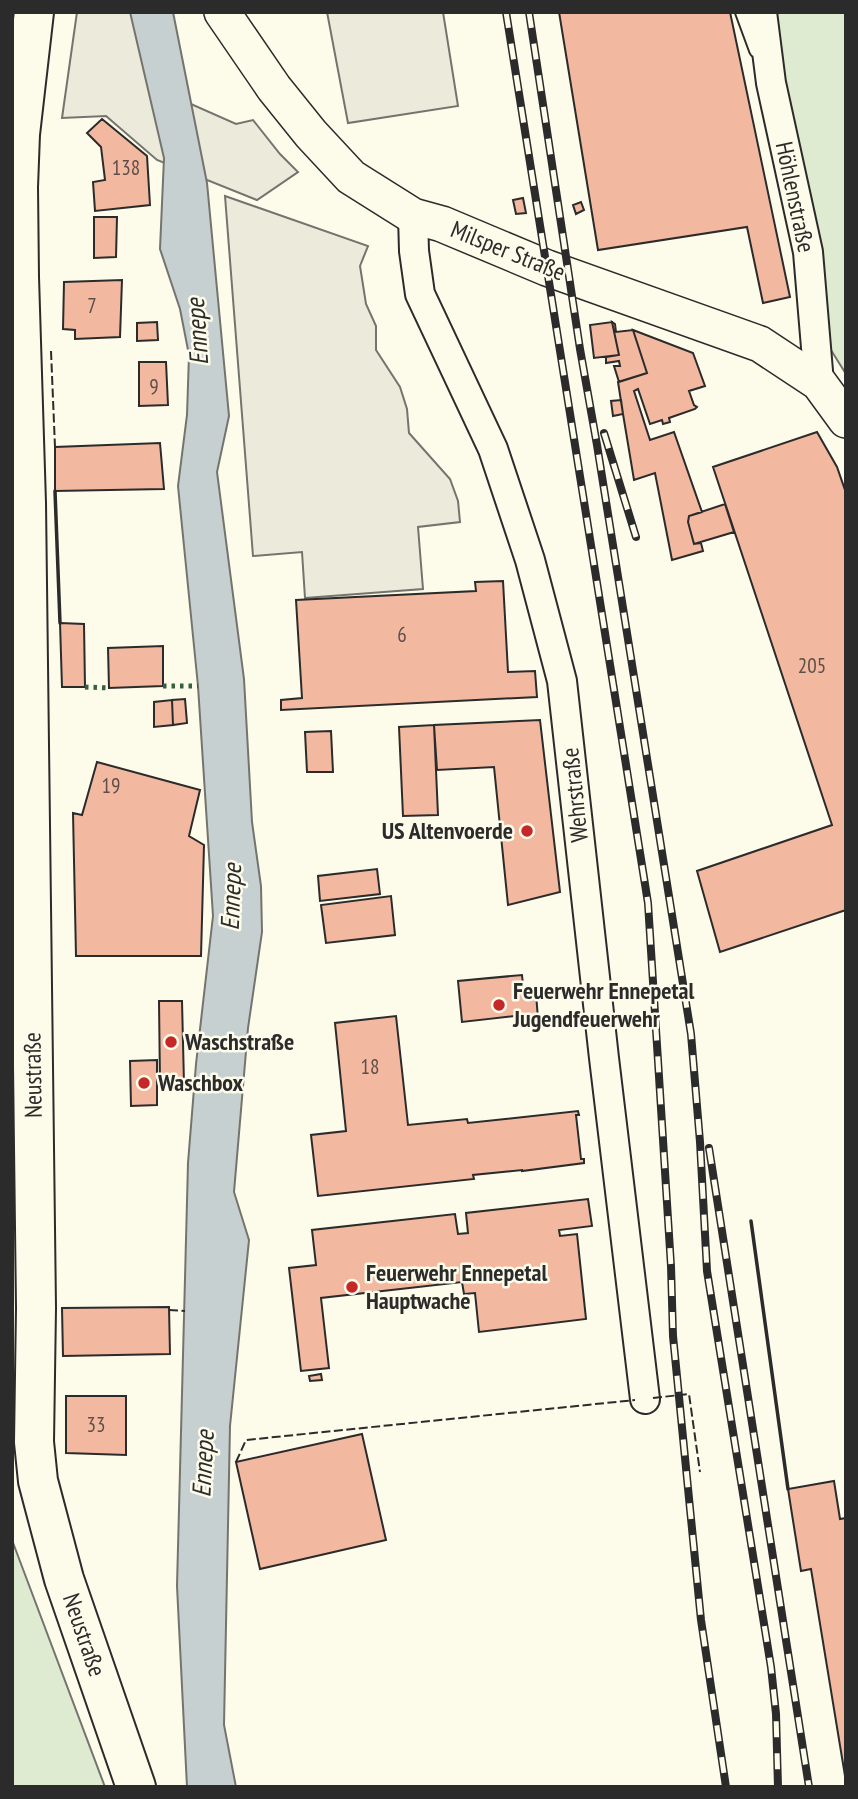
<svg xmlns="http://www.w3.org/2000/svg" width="858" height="1799" font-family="'PT Sans Narrow',sans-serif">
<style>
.green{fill:#deebd1;stroke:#74746e;stroke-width:2}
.parking{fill:#eceadb;stroke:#74746e;stroke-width:2}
.water{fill:#c7d0d0;stroke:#74746e;stroke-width:2}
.building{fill:#f2b8a0;stroke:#2b2b2b;stroke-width:2}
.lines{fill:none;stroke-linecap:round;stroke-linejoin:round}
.service-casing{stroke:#2b2b2b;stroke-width:18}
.minor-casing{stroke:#2b2b2b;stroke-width:32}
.tertiary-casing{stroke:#2b2b2b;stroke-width:38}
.secondary-casing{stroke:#2b2b2b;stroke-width:42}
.service{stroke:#fdfbea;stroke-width:14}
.minor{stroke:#fdfbea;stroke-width:28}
.tertiary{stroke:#fdfbea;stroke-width:35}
.secondary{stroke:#fdfbea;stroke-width:38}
.rail-casing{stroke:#2b2b2b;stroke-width:8}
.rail{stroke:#fdfbea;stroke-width:5;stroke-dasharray:16;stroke-linecap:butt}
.hedge{stroke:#34623c;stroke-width:5;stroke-dasharray:3.5 5;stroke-linecap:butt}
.fence{stroke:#2b2b2b;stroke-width:2;stroke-dasharray:9 3.5;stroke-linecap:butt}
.wall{stroke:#2b2b2b;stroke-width:3.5}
.poi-dot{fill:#c62828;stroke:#fdfbea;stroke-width:2.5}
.labels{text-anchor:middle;stroke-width:5;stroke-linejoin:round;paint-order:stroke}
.number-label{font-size:21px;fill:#5d4e48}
.street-label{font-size:24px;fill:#2b2b2b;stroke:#fdfbea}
.poi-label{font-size:24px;font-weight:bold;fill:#2b2b2b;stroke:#fdfbea;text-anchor:start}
.water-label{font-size:26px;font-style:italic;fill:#2b2b2b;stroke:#fdfbea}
</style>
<rect width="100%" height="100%" fill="#fdfbea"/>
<path class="green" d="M 763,12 L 846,12 L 846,374 L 824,339 Z
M 12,1540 L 105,1787 L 12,1787 Z"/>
<path class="parking" d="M 77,12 L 143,12 L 166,93 L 236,124 L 253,120 L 280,154 L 298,172 L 257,200 L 157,160 L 106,116 L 62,118 Z
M 327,12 L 443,12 L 458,106 L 348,123 Z
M 225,196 L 368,246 L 360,266 L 366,304 L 376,326 L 376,350 L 400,387 L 407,409 L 409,433 L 450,479 L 458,501 L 460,522 L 418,527 L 423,589 L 305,598 L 302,552 L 253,556 Z"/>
<path class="water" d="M 130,12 L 173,12 L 207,183 L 229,416 L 217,472 L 244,679 L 252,822 L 261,886 L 262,932 L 248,1028 L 234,1192 L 249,1240 L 230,1426 L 224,1725 L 236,1787 L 187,1787 L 177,1586 L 188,1163 L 196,1064 L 213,916 L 198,686 L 178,486 L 187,415 L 189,355 L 180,309 L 160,249 L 164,158 Z"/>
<path class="building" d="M 559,12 L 730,12 L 790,297 L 763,303 L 747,227 L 598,250 Z
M 102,119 L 147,156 L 150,205 L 95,211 L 93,182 L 105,180 L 101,147 L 87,133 Z
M 523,198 L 526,213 L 516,214 L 513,200 Z
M 581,202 L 584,210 L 576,214 L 573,205 Z
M 94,217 L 117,217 L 116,257 L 94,258 Z
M 122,280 L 120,337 L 75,339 L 75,330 L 63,329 L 64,282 Z
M 157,322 L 158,340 L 137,341 L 137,323 Z
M 612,322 L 619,355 L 594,358 L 590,325 Z
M 612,322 L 615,324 L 616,332 L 633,330 L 647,373 L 619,382 L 614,366 L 620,366 L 619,361 L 606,363 L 606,357 L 619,355 Z
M 633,330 L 693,353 L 705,386 L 689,391 L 694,405 L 697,407 L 695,409 L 669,418 L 670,422 L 663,424 L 662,420 L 650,424 L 638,389 L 634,391 L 650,440 L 674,432 L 702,512 L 689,516 L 688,522 L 694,544 L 701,543 L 703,551 L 672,560 L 655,473 L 634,480 L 623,414 L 618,382 L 647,373 Z
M 139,362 L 166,362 L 168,405 L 139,406 Z
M 621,400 L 623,414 L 613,416 L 611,401 Z
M 817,432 L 837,467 L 846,493 L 846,910 L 720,952 L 697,871 L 832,825 L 713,467 Z
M 160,443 L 164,489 L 55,491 L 55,447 Z
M 725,504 L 734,532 L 694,544 L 688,522 L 689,516 Z
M 503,581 L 508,672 L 535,671 L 537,697 L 281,710 L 281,700 L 302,698 L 296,600 L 476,591 L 475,582 Z
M 60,623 L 84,624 L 85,687 L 62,687 Z
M 163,646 L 163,686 L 109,688 L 108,648 Z
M 185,699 L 187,723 L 173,725 L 172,700 Z
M 172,700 L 173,725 L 154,727 L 154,702 Z
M 540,720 L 560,892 L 508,905 L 494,767 L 437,770 L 434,725 Z
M 434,725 L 438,815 L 403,816 L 399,727 Z
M 331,731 L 333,772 L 307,772 L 305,732 Z
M 97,762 L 200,790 L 189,836 L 204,845 L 201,956 L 76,956 L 73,813 L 82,815 Z
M 377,869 L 380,894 L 320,901 L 318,876 Z
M 391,896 L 395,935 L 326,943 L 321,905 Z
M 522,975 L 524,994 L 536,993 L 538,1019 L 525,1021 L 524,1015 L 462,1022 L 458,981 Z
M 159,1001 L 182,1001 L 184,1084 L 160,1084 Z
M 396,1016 L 408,1125 L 467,1119 L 468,1123 L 578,1111 L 579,1115 L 576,1115 L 581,1159 L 584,1159 L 584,1163 L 522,1171 L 522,1170 L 473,1175 L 474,1179 L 318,1196 L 311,1135 L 346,1131 L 335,1023 Z
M 157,1060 L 157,1105 L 131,1106 L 130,1061 Z
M 588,1199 L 592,1226 L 559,1230 L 560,1236 L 577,1234 L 586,1319 L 479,1332 L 475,1293 L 464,1294 L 462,1282 L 321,1298 L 329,1368 L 301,1371 L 289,1268 L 316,1265 L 312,1230 L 455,1214 L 458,1234 L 468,1233 L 466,1213 Z
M 169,1307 L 170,1354 L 63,1356 L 62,1308 Z
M 321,1374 L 322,1380 L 310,1381 L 309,1376 Z
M 66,1396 L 126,1396 L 126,1455 L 66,1453 Z
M 362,1434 L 386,1540 L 260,1569 L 236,1462 Z
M 834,1481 L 840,1519 L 846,1518 L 846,1782 L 811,1569 L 801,1571 L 788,1489 Z"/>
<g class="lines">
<g class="service-casing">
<path id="service" d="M 743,12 L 757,50"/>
</g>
<g class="minor-casing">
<path id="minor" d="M 762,12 L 771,83 L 808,252 L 819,383
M 413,216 L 414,251 L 420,294 L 493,449 L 530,560 L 562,681 L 604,1058 L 645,1399"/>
</g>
<g class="tertiary-casing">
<path id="tertiary" d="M 222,12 L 274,88 L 311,134 L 351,177 L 413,216 L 442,224 L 547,268 L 760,344 L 819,383 L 846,420"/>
</g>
<g class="secondary-casing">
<path id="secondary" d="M 34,12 L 20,134 L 18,187 L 19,277 L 26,503 L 36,1308 L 34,1442 L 38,1481 L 64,1579 L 136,1787"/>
</g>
<use href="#service" class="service"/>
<use href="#minor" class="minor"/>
<use href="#tertiary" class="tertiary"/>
<use href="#secondary" class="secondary"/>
<g class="rail-casing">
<path id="rail" d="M 506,12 L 648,903 L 671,1266 L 673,1336 L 701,1620 L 726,1787
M 529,12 L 580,349 L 597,445 L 691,1034 L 700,1142 L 707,1271 L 771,1667 L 776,1714 L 778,1787
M 604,433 L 636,537
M 709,1148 L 809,1787"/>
</g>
<use href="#rail" class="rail"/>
<path class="hedge" d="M 163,686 L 198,686
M 85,687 L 109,688"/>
<path class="fence" d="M 51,351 L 55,447
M 169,1310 L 185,1311
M 653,1398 L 689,1394 L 700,1472
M 236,1462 L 246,1440 L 635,1400"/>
<path class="wall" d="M 55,491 L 60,623
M 751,1221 L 788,1489"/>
</g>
<g class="poi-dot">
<circle cx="527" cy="831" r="7"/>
<circle cx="499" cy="1005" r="7"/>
<circle cx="171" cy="1042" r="7"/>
<circle cx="144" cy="1083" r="7"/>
<circle cx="352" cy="1287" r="7"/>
</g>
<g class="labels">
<g class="number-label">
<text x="126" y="175">138</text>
<text x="92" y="313">7</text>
<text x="154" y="394">9</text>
<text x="402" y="642">6</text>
<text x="812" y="673">205</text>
<text x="111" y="793">19</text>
<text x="370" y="1074">18</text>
<text x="96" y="1432">33</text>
</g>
<g class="street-label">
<text transform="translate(795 197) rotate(78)" y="8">Höhlenstraße</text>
<text transform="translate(508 251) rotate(22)" y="8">Milsper Straße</text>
<text transform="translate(575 795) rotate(-96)" y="8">Wehrstraße</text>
<text transform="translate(33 1075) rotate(-91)" y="8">Neustraße</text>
<text transform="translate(84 1635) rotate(71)" y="8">Neustraße</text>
</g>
<g class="poi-label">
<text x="513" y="839" text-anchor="end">US Altenvoerde</text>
<text x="513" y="999">Feuerwehr Ennepetal<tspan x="513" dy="28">Jugendfeuerwehr</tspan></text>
<text x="185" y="1050">Waschstraße</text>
<text x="158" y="1091">Waschbox</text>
<text x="366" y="1281">Feuerwehr Ennepetal<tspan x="366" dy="28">Hauptwache</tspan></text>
</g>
<g class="water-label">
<text transform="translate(197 332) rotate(-94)" y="9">Ennepe</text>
<text transform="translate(231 897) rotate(-88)" y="9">Ennepe</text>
<text transform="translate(203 1464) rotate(-87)" y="9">Ennepe</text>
</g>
</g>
<rect width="858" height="1799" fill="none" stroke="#2b2b2b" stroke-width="28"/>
</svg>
